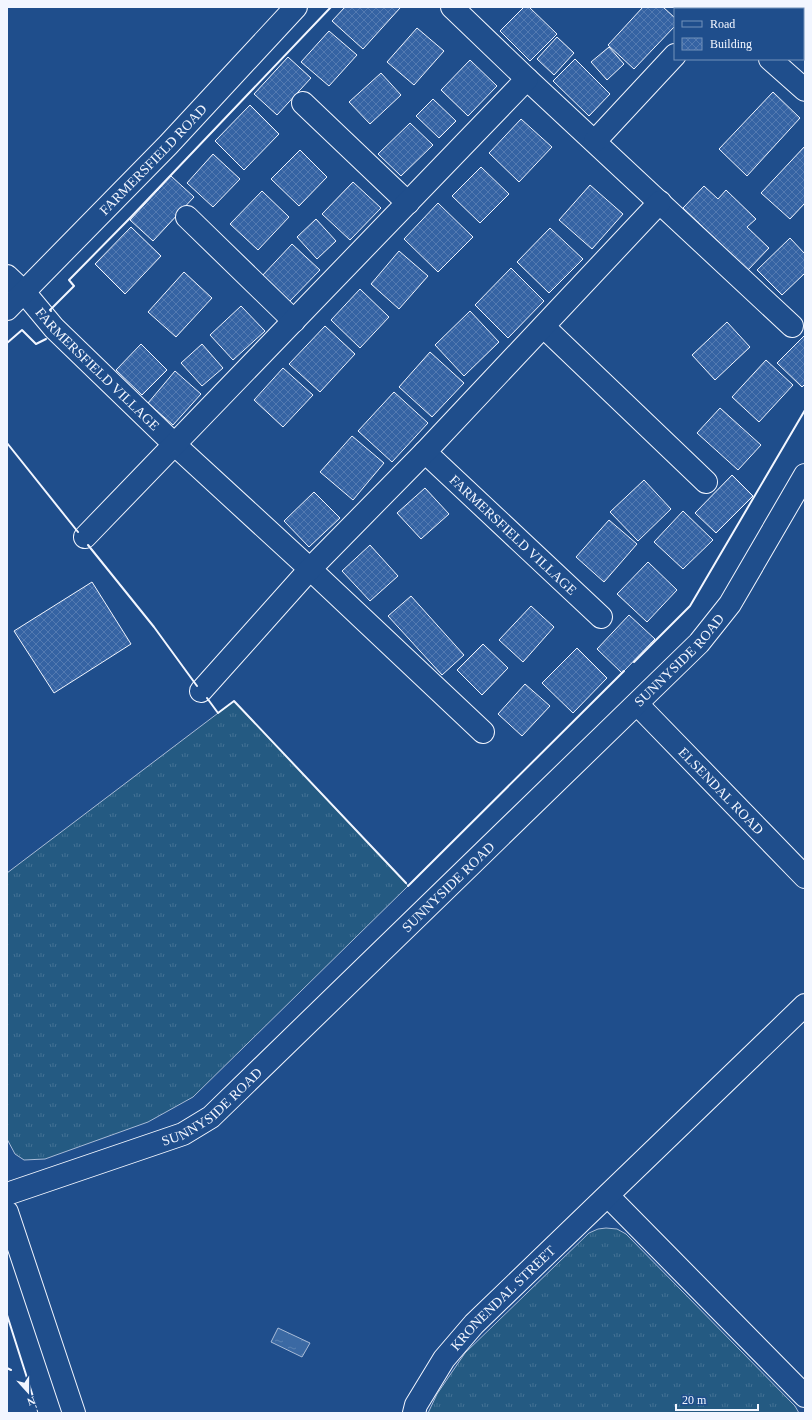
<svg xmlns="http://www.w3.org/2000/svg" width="812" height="1420" font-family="Georgia,serif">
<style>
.grass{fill:url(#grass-tufts);stroke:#a8bbd7}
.water{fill:url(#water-ripples);stroke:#a8bbd7}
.building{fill:url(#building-cross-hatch);stroke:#f2f6ff}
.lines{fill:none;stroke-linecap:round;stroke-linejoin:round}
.street-casing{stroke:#f2f6ff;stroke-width:24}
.street{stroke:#1f4e8c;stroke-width:22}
.fence{stroke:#f2f6ff;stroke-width:1;stroke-dasharray:5 2;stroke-linecap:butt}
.wall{stroke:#f2f6ff;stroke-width:2}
.labels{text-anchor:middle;stroke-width:3;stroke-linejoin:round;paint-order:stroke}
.street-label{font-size:14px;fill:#f2f6ff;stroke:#1f4e8c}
</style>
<defs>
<pattern id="grass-tufts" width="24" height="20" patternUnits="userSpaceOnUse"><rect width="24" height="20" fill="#245a82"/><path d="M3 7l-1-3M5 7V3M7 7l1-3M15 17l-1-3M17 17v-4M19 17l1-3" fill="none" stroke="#447295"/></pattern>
<pattern id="water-ripples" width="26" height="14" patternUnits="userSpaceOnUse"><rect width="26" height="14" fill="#3b69a3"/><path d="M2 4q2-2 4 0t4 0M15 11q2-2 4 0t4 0" fill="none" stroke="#587fb1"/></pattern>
<pattern id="building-cross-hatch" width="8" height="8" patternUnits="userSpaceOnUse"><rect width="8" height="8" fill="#3563a3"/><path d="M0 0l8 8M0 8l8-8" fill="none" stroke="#537ab1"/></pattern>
</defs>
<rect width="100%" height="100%" fill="#1f4e8c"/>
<path class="grass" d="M 234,701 L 406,883 L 408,886 L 193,1097 L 148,1122 L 45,1159 L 24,1160 L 15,1154 L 7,1139 L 7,873 Z
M 606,1228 L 617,1229 L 626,1234 L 795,1406 L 799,1413 L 428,1413 L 437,1394 L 465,1353 L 589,1233 L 598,1229 Z"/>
<path class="water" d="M 278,1328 L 310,1343 L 302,1357 L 271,1342 Z"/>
<path class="building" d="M 345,7 L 399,7 L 400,8 L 363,49 L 332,21 Z
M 524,7 L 529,7 L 557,34 L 530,61 L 500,31 Z
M 643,7 L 663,7 L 675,18 L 675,26 L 634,69 L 608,45 Z
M 417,28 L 444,51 L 414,85 L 387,62 Z
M 329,31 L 357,55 L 329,86 L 301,62 Z
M 557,37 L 574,53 L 554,75 L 537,59 Z
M 609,47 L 624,64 L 607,80 L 591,62 Z
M 288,57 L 311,78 L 277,115 L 254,94 Z
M 575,59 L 610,94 L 589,116 L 553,81 Z
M 470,60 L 497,86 L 468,116 L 441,90 Z
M 381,73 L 401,95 L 370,124 L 349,102 Z
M 773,92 L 800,118 L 747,176 L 719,149 Z
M 433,99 L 456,121 L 439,138 L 416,116 Z
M 250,105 L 279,134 L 244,170 L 215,141 Z
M 521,119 L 552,147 L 519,182 L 489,153 Z
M 410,123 L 433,145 L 401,176 L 378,154 Z
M 805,146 L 805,203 L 790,219 L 761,193 Z
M 300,150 L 327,177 L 299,206 L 271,179 Z
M 213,154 L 240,179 L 213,207 L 187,183 Z
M 481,167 L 509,194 L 480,223 L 452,196 Z
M 171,176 L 194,197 L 153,241 L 130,220 Z
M 353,182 L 381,208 L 350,240 L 322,214 Z
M 590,185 L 623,214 L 592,249 L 559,220 Z
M 704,186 L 718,199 L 726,190 L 756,219 L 747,227 L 769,248 L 748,270 L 683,208 Z
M 262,191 L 289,217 L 258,250 L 230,224 Z
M 438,203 L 473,237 L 438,272 L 404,239 Z
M 316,219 L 336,241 L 317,259 L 297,237 Z
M 131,227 L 161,256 L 125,294 L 95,264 Z
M 550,228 L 583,259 L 549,293 L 517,262 Z
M 790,238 L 805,254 L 805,273 L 782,295 L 757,270 Z
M 292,244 L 320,270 L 288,303 L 261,277 Z
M 399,251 L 428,276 L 399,309 L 371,284 Z
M 511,268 L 544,301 L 508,338 L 475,305 Z
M 184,272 L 212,298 L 176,337 L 148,312 Z
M 360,289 L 389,317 L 360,348 L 331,320 Z
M 241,306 L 265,331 L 233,360 L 210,335 Z
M 470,311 L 499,342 L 464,376 L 435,345 Z
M 727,322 L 750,347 L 715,380 L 692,355 Z
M 325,326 L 355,354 L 320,392 L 289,364 Z
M 805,335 L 805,384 L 802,387 L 777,363 Z
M 141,344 L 167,370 L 142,395 L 116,370 Z
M 202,344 L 223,368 L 202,386 L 181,363 Z
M 430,352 L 464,383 L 432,417 L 399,387 Z
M 766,360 L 793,385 L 759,422 L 732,397 Z
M 283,368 L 313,395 L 283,427 L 254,400 Z
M 175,371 L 201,394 L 173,425 L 148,403 Z
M 394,392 L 428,423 L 392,462 L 358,431 Z
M 720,408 L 761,445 L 738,470 L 697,433 Z
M 352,436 L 384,463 L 353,500 L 320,472 Z
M 732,475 L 753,496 L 716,533 L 695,513 Z
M 644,480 L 671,509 L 638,541 L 610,512 Z
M 425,488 L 449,514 L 421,539 L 397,513 Z
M 314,492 L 340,518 L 309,547 L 284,521 Z
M 683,511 L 713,540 L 683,569 L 654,542 Z
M 609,520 L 637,544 L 604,582 L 576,557 Z
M 370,545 L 398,576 L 370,601 L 342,571 Z
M 648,562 L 677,590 L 647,622 L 617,594 Z
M 92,582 L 131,644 L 54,693 L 14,631 Z
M 411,596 L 464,655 L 442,675 L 388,616 Z
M 531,606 L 554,627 L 523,662 L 499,640 Z
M 629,615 L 655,639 L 622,673 L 597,649 Z
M 483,644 L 508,668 L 482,695 L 457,670 Z
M 577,648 L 607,678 L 573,713 L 542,683 Z
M 525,684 L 550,706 L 522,736 L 498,714 Z"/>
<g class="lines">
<g class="street-casing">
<g id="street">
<path d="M 452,7 L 527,79 L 792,326"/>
<path d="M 705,7 L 708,9"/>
<path d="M 770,59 L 805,90"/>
<path d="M 303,103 L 408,203"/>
<path d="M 595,141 L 675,55"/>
<path d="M 187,217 L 294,321"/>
<path id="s1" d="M 7,276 L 24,292 L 54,328 L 174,444 L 310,569 L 483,732"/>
<path id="s2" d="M 7,309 L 168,145 L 296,7"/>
<path d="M 544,327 L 706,482"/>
<path id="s3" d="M 425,452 L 601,617"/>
<path d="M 85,537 L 527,79"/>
<path d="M 201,691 L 310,569 L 425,452 L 660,202"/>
<path id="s4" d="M 637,704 L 805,877"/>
<path id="s5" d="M 7,1194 L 183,1134 L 211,1117 L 699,643 L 730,604 L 805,475"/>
<path d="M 608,1196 L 805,1396"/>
<path d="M 7,1212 L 74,1413"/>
<path id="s6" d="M 414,1413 L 416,1405 L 444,1359 L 474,1324 L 805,1005"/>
</g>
</g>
<use href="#street" class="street"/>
<path class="fence" d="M 35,1403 L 38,1413"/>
<path class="wall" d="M 51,311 L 50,310 L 74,286 L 69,280 L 131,217 L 331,7
M 7,343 L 22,330 L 36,344 L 46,339
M 7,443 L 78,532
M 88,545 L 154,627 L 197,686
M 634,662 L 690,606 L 805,410
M 207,698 L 218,713 L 234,701 L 406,883
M 408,886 L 624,671
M 7,1315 L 35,1403
M 7,1368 L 11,1370"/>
</g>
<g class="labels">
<g class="street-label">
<text dy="5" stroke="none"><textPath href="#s2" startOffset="209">FARMERSFIELD ROAD</textPath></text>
<text dy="5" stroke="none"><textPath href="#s1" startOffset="130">FARMERSFIELD VILLAGE</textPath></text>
<text dy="5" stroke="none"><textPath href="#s3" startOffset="121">FARMERSFIELD VILLAGE</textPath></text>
<text dy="5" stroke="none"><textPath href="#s5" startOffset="873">SUNNYSIDE ROAD</textPath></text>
<text dy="5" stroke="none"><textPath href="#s4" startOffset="121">ELSENDAL ROAD</textPath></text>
<text dy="5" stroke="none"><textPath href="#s5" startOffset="549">SUNNYSIDE ROAD</textPath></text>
<text dy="5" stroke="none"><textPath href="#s5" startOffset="225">SUNNYSIDE ROAD</textPath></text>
<text dy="5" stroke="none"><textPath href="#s6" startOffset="147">KRONENDAL STREET</textPath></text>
</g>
</g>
<rect width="812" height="1420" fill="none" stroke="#f2f6ff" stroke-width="16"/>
<rect x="674" y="8" width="130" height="52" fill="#1f4e8c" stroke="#7391ba"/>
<rect x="682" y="21" width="20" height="6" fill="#1f4e8c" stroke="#7391ba"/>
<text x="710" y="28" font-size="12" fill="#f2f6ff">Road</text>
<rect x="682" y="38" width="20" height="12" fill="url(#building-cross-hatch)" stroke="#7391ba"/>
<text x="710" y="48" font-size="12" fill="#f2f6ff">Building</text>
<g transform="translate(28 1392) rotate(159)" stroke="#1f4e8c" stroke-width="3" paint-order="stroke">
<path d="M0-3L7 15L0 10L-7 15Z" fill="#f2f6ff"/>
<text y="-6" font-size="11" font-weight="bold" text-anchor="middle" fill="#f2f6ff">N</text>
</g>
<path d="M676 1404v6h82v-6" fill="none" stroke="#f2f6ff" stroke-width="2"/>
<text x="682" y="1404" font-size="12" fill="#f2f6ff" stroke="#1f4e8c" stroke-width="3" paint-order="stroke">20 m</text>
</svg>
